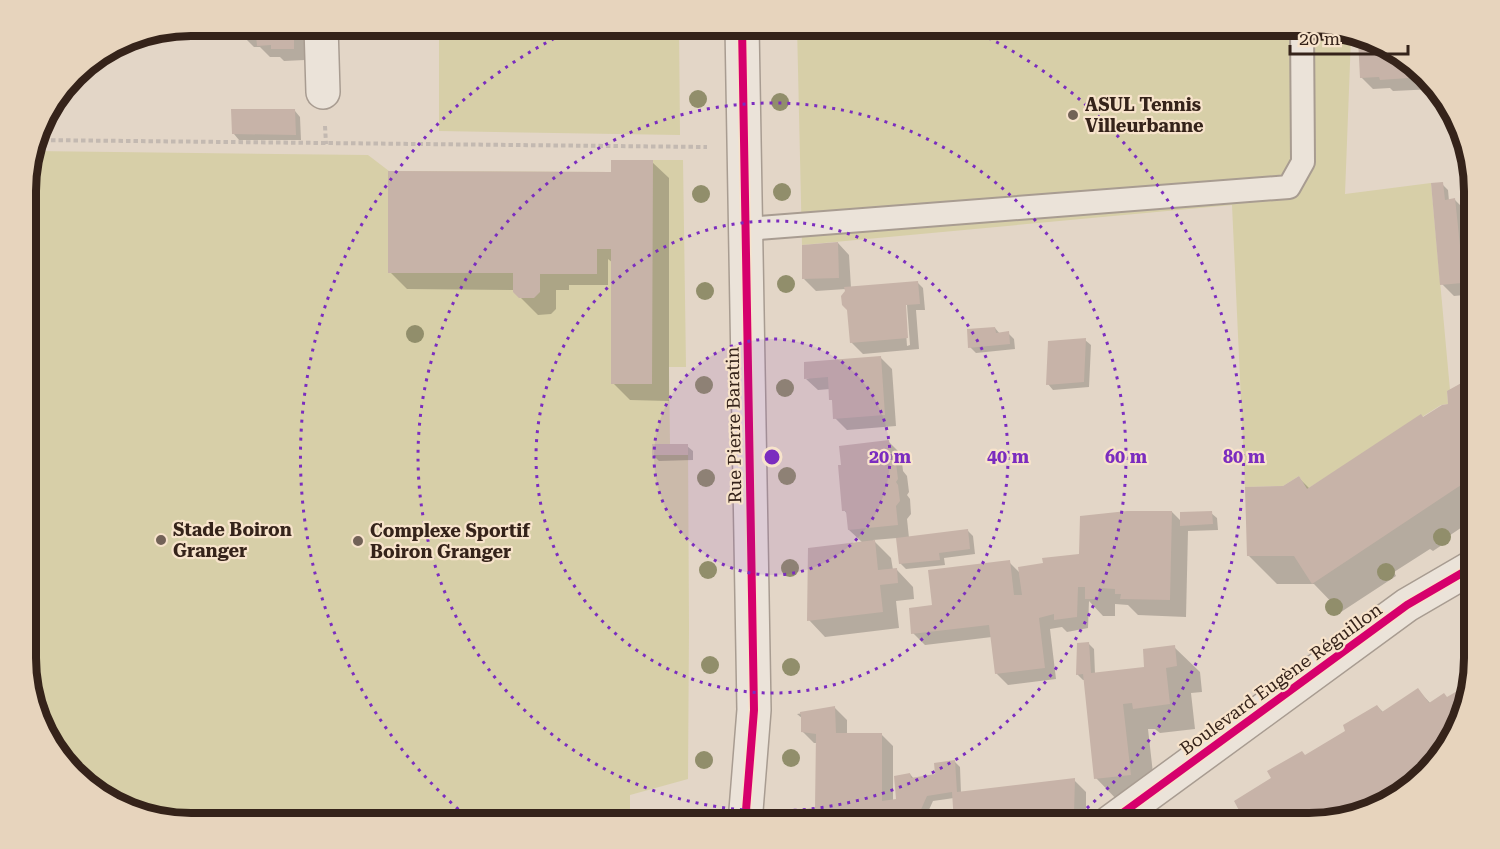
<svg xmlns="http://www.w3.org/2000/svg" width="1500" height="849" font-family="'Roboto Serif',serif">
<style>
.green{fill:#d7cfa8}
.shadow{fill:#0003;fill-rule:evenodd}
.building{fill:#c7b3a8}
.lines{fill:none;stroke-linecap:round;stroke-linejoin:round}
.lane-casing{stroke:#a89c91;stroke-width:26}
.street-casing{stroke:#a89c91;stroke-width:36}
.path{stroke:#c3b9b1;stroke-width:4;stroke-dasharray:4.5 3;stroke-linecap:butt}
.lane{stroke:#ebe3d9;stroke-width:22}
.street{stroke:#ebe3d9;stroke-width:33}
.cycleway-casing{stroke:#f7e3cb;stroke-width:11}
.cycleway{stroke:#d6006c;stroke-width:8}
.tree{fill:#918e6b}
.ring{fill:none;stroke:#7b2cbf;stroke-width:3;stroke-dasharray:3 6}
.poi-dot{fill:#726257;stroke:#f7e3cb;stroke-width:2}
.labels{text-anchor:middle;stroke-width:4.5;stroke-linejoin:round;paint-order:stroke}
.poi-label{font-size:18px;font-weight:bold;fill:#35231a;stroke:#f7e3cb;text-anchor:start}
.street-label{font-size:18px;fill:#35231a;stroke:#f7e3cb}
.rim{fill:none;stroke:#35231a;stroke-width:8}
.centre{fill:#7b2cbf;stroke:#f7e3cb;stroke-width:3}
.ring-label{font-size:18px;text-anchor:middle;font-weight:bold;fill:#7b2cbf;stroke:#f7e3cb;stroke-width:4.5;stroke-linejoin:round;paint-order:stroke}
</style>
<rect width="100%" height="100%" fill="#e3d6c7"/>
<path class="green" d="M 439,26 L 679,26 L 680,135 L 439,131 Z
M 797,26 L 1309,26 L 1351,37 L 1345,194 L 1431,183 L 1450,390 L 1447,391 L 1448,404 L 1441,405 L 1307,489 L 1299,476 L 1283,486 L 1245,487 L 1232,205 L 802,245 Z
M 33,151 L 368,155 L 389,171 L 611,172 L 611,160 L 683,160 L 686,367 L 669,367 L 670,444 L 688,444 L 689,627 L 688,779 L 630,795 L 630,823 L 191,823 L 109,801 L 54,750 L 27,679 L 27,170 Z"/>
<path class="shadow" d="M 242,26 L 307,26 L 305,60 L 284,61 L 280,57 L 270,57 L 260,47 L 254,47 L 242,35 Z
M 1359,39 L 1391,48 L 1435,89 L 1393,91 L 1390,88 L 1373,89 L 1361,77 Z
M 295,111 L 300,117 L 301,140 L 239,140 L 234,134 Z
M 652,162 L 669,178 L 669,401 L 630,400 L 613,383 L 613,263 L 608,259 L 608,285 L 569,285 L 569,290 L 556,290 L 556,309 L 551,314 L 538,315 L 514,291 L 514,290 L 407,289 L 390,272 L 613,173 Z
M 1442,184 L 1448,190 L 1449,201 L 1455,200 L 1467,212 L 1471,256 L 1474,255 L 1474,294 L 1454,296 L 1442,284 Z
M 838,243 L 849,255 L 851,288 L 917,282 L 923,288 L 925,310 L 916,310 L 919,349 L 863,354 L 851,342 L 846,289 L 816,291 L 804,279 ZM 904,302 L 907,305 L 910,345 L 907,346 Z
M 995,328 L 1000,334 L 1008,333 L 1014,339 L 1015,349 L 976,353 L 970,347 Z
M 1085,340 L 1091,345 L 1089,387 L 1053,390 L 1048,384 Z
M 880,357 L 892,369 L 896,426 L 847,430 L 835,418 L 833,401 L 831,399 L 830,389 L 818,390 L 806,379 Z
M 1474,377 L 1474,519 L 1440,542 L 1442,545 L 1433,551 L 1430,549 L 1394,572 L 1396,576 L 1341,612 L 1314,584 L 1277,584 L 1249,556 L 1283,488 L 1299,478 L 1310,489 L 1423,419 L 1449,405 L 1448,391 Z
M 889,442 L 901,454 L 903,471 L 907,476 L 909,492 L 907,495 L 910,499 L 911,514 L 907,519 L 909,538 L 968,531 L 973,536 L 975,554 L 944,558 L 945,565 L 906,569 L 900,563 L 897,538 L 873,540 L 891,558 L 893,570 L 897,570 L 913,587 L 914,599 L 896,601 L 899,628 L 825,637 L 809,620 L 863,543 L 849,530 L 848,515 L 844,510 Z
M 687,446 L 693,451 L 693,460 L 659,461 L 653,455 Z
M 1172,512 L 1182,522 L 1211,513 L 1217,518 L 1218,530 L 1188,531 L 1186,617 L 1138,615 L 1128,605 L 1115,604 L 1115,616 L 1103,616 L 1089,601 L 1088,628 L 1067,632 L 1062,627 L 1050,629 L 1056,679 L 1008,685 L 996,673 L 992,637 L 925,645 L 913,633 L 934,606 L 1009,562 L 1020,573 L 1044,564 L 1078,555 Z
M 1088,643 L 1094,649 L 1095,674 L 1146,668 L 1174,647 L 1200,672 L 1202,692 L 1191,693 L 1195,729 L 1160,733 L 1155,729 L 1148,729 L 1156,800 L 1121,804 L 1096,778 L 1085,680 L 1083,680 L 1077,674 Z
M 1418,690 L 1431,704 L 1467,693 L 1452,740 L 1400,796 L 1319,823 L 1233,823 L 1244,816 L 1305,757 L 1347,731 L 1377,706 L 1383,712 Z
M 835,708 L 847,720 L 847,734 L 881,734 L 893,746 L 893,801 L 898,800 L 895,777 L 894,777 L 910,774 L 914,779 L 937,775 L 954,761 L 960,767 L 961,793 L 1074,780 L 1086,792 L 1086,823 L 956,823 L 954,798 L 933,801 L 923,823 L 807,823 L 807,811 L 816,810 L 817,743 L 814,743 L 802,731 L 803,719 L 797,714 Z"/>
<path class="building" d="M 240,26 L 296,26 L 297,31 L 294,33 L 294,49 L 271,49 L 271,45 L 257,46 L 256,35 L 241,36 Z
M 1358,39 L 1391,48 L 1423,77 L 1380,80 L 1379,77 L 1360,78 Z
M 231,109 L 295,109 L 296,135 L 232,134 Z
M 611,160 L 653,160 L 652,384 L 611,384 L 611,249 L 597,249 L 597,274 L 540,274 L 540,292 L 534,298 L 519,298 L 513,292 L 513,273 L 388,273 L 388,171 L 611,172 Z
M 1443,182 L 1445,200 L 1455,198 L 1461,255 L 1474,254 L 1474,282 L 1440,285 L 1431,183 Z
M 838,242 L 839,278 L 802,279 L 802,245 Z
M 918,281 L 920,304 L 906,305 L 908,338 L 850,343 L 847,310 L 842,305 L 841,296 L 845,291 L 844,287 Z
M 995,327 L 996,333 L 1009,331 L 1010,344 L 968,348 L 967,329 Z
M 1086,338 L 1084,382 L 1046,385 L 1048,341 Z
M 881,356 L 885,415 L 833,419 L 832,400 L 829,400 L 828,377 L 804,379 L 804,362 Z
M 1474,376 L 1474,478 L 1458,487 L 1312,584 L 1294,556 L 1247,556 L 1245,487 L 1283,486 L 1299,476 L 1307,489 L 1421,414 L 1423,417 L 1442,405 L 1448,404 L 1447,391 Z
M 889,440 L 891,459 L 896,463 L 898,479 L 896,482 L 898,485 L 900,501 L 896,506 L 898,525 L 848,530 L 846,511 L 842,511 L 838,465 L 841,465 L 839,446 Z
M 652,444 L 688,444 L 688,455 L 652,455 Z
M 1127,511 L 1172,511 L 1170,600 L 1120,599 L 1121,594 L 1115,594 L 1115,589 L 1099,588 L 1098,599 L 1085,599 L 1085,587 L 1078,587 L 1077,617 L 1054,620 L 1054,614 L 1039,618 L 1045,668 L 995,674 L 989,625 L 911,634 L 909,608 L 932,605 L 928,570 L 1010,560 L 1014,595 L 1022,595 L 1018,567 L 1043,563 L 1042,558 L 1079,554 L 1080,516 Z
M 1212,511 L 1213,524 L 1180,526 L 1180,512 Z
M 968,529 L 970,549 L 939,553 L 940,560 L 899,564 L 896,538 Z
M 875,540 L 878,570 L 897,568 L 898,583 L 880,585 L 883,612 L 807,621 L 808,548 Z
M 1089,642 L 1091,673 L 1144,667 L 1143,649 L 1175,645 L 1177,666 L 1166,668 L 1170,704 L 1133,709 L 1132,703 L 1123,704 L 1131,775 L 1094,779 L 1083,674 L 1076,675 L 1077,643 Z
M 1464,687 L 1467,692 L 1452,740 L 1399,796 L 1388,800 L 1386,796 L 1370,806 L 1319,823 L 1230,823 L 1242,816 L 1234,801 L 1271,778 L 1267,771 L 1302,751 L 1305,755 L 1345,731 L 1343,725 L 1377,705 L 1382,712 L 1418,688 L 1429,703 L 1444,693 L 1447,697 Z
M 835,706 L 836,733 L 882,733 L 882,801 L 896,799 L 894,776 L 910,773 L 911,778 L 935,774 L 934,763 L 955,760 L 957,792 L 1075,778 L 1074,814 L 993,823 L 954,823 L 952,792 L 927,796 L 915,823 L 805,823 L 805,809 L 815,808 L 816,734 L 801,732 L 801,715 L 800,714 L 800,712 Z"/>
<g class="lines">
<g class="lane-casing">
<path id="lane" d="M 746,229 L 1289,187 L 1303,162 L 1302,26"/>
</g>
<g class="street-casing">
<path id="street" d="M 321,26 L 323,92
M 742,26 L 754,710 L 745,823
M 1109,823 L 1407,605 L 1474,566"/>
</g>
<path class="path" d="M 325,126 L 326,144
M 36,140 L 707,147"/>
<use href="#lane" class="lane"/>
<use href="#street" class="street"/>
<g class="cycleway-casing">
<path id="cycleway" d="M 742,26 L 754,710 L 745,823
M 1109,823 L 1407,605 L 1474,566"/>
</g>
<use href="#cycleway" class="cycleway"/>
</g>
<g class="tree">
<circle cx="698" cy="99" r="9"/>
<circle cx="780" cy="102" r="9"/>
<circle cx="782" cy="192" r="9"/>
<circle cx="701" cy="194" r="9"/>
<circle cx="786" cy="284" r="9"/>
<circle cx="705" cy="291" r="9"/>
<circle cx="415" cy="334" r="9"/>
<circle cx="704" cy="385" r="9"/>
<circle cx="785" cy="388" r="9"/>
<circle cx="787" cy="476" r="9"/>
<circle cx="706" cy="478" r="9"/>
<circle cx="1442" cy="537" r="9"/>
<circle cx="790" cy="568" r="9"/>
<circle cx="708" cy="570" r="9"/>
<circle cx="1386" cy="572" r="9"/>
<circle cx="1334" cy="607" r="9"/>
<circle cx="710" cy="665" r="9"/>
<circle cx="791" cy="667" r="9"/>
<circle cx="791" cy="758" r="9"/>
<circle cx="704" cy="760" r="9"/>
</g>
<circle cx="772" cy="457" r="118" fill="#7b2cbf" fill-opacity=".12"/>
<g class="ring">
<circle cx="772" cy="457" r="118"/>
<circle cx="772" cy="457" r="236"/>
<circle cx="772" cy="457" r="354"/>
<path d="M472 821A472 472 0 0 1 580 26M964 26A472 472 0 0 1 1072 821"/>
</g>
<g class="poi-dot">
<circle cx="1073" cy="115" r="6"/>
<circle cx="161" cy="540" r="6"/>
<circle cx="358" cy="541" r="6"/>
</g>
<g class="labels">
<g class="poi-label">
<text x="1085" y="111">ASUL Tennis<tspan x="1085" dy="21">Villeurbanne</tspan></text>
<text x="173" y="536">Stade Boiron<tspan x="173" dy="21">Granger</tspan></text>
<text x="370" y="537">Complexe Sportif<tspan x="370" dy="21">Boiron Granger</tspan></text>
</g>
<g class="street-label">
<text transform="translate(734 425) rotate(-91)" y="6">Rue Pierre Baratin</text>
<text transform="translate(1281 679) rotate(-36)" y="6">Boulevard Eugène Réguillon</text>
</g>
</g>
<path d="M0 0H1500V849H0ZM191 36H1309A155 155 0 0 1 1464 191V658A155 155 0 0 1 1309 813H191A155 155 0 0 1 36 658V191A155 155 0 0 1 191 36Z" fill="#e7d4bd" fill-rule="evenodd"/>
<path class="rim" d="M191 36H1309A155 155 0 0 1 1464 191V658A155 155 0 0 1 1309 813H191A155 155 0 0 1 36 658V191A155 155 0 0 1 191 36Z"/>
<circle cx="772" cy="457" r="9" class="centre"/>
<g class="ring-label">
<text x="890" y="463">20 m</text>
<text x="1008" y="463">40 m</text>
<text x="1126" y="463">60 m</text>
<text x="1244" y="463">80 m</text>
</g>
<path d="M1290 45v9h118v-9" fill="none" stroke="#35231a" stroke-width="3"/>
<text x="1299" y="45" font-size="18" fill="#35231a" stroke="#f7e3cb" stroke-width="4.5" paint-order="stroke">20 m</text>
</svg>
